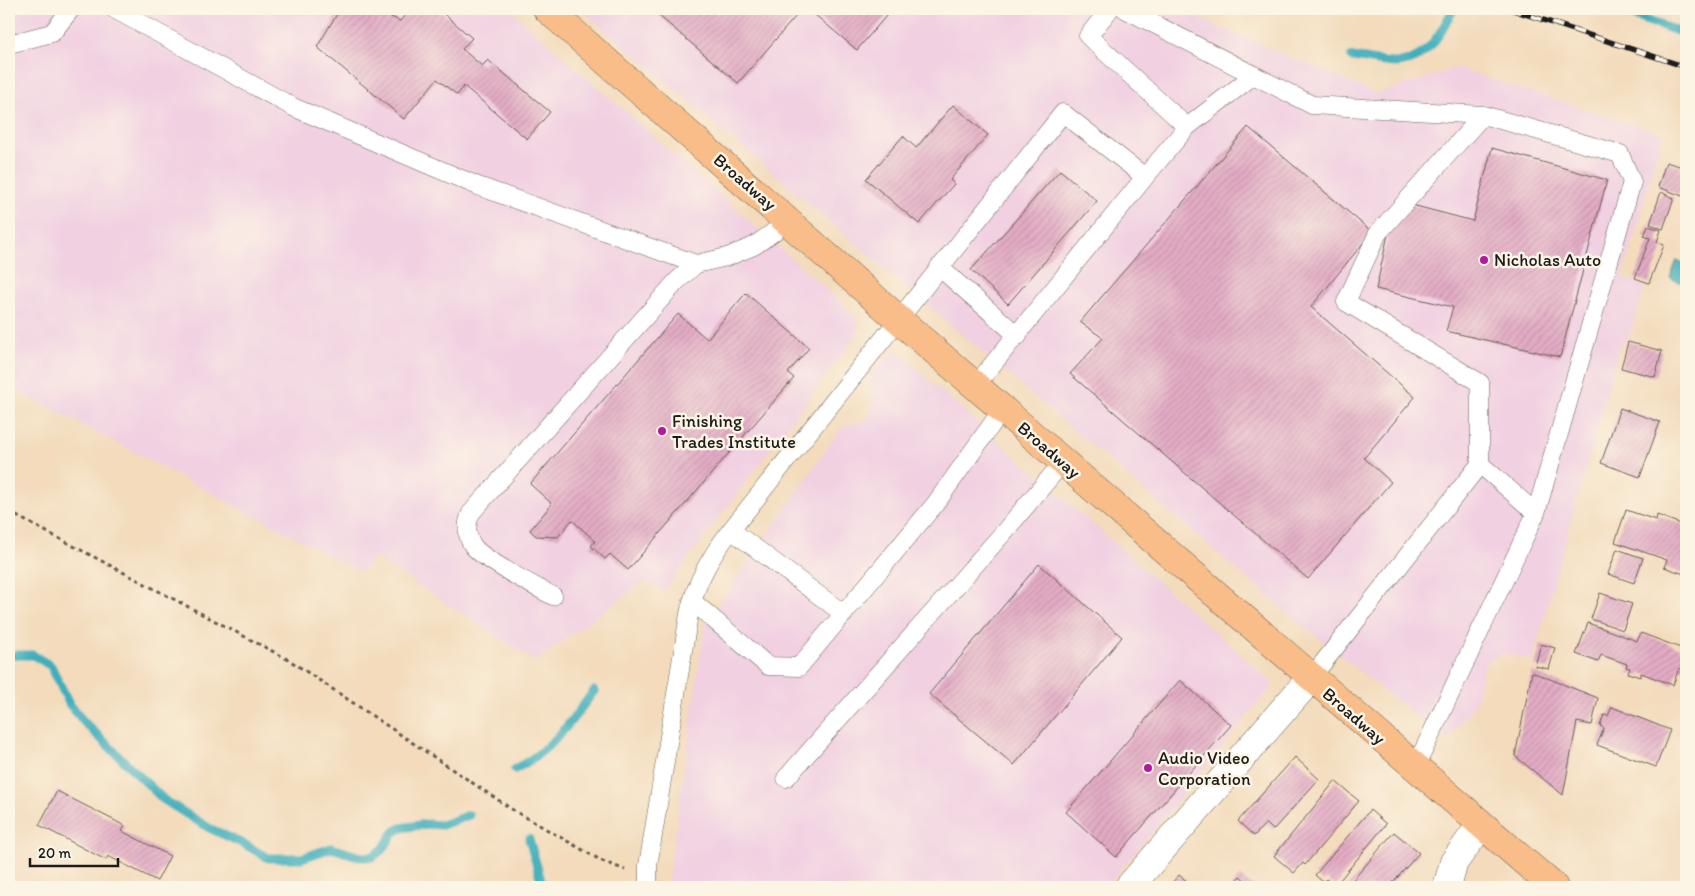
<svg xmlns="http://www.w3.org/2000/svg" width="1695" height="896" font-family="Itim,sans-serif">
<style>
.built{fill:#f1d0e2}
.water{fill:#40afbc;stroke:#2e666c}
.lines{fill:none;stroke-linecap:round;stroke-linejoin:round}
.stream{stroke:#40afbc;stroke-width:9}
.building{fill:url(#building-hatch)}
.lane-casing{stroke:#675f54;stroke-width:19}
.street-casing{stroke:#675f54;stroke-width:29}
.primary-casing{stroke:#675f54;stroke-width:29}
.path{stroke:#675f54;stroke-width:3;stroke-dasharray:4 4;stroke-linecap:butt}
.lane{stroke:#fff;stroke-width:18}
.street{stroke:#fff;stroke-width:28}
.primary{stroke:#f8bd89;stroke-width:28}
.rail-casing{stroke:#1c1c1c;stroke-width:5.5}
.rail{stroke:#fcf5e5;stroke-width:4;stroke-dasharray:11;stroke-linecap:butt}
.poi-dot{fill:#b5179e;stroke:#fcf5e5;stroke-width:2}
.labels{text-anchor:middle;stroke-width:5;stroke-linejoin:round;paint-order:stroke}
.street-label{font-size:18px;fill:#1c1c1c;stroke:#fcf5e5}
.poi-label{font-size:18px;fill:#1c1c1c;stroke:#fcf5e5;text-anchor:start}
</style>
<defs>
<pattern id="building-hatch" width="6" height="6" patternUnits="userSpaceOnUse" patternTransform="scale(1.25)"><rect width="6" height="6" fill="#e3acc5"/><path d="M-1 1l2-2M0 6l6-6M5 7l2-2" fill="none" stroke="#c293a9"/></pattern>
</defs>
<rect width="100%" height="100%" fill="#fcf5e5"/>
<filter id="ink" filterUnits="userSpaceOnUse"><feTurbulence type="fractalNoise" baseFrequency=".02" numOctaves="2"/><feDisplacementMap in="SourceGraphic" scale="10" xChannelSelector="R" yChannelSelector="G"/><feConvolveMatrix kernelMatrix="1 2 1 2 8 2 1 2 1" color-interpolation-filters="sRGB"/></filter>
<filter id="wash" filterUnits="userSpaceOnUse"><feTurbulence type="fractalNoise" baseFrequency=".0096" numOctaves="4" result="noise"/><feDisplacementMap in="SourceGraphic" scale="20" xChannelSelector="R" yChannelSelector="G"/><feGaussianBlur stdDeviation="1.12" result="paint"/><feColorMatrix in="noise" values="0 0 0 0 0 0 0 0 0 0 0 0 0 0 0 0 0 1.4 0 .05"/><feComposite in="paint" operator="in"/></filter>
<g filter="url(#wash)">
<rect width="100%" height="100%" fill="#f3dbbc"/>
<path class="built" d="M 9,9 L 509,9 L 843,304 L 858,322 L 857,334 L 664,591 L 645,581 L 535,661 L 375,557 L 361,572 L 9,386 Z
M 581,9 L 1177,9 L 1377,94 L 1456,68 L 1663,134 L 1622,277 L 1646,286 L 1627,342 L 1621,341 L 1532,660 L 1502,653 L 1485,663 L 1475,703 L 1447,741 L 1296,620 Z
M 895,350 L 1274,684 L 1106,887 L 667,887 L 705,624 L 842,427 L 867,419 L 873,407 L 870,374 Z"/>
<path class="water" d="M 1677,260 L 1686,264 L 1686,285 L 1670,278 Z"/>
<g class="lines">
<path class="stream" d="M 1613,9 L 1686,34
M 1351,57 C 1366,58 1380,63 1395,63 C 1427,62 1439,35 1453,10
M 9,655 L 33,655 L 51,666 L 70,705 L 84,722 L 164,800 L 209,828 L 246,845 L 268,858 L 302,858 L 331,848 L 362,857 L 372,857 L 383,849 L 394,832 L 401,828 L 426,824 L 442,825 L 469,815
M 515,769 C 553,749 568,725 594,691
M 529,839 L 543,887"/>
</g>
<g id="blocks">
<path class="building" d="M 340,9 L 382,9 L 380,12 L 400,21 L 410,9 L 438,9 L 472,38 L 462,49 L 482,66 L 488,60 L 550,112 L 527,139 L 464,86 L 457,95 L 437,79 L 404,119 L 317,47 Z
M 651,9 L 802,9 L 738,83 Z
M 808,9 L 892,9 L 857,50 Z
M 953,105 L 988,135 L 950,180 L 954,184 L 919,224 L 866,179 L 903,136 L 916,148 Z
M 1248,127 L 1372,232 L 1311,307 L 1415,397 L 1364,458 L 1391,482 L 1308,579 L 1070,374 L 1103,338 L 1080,322 Z
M 1492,148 L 1607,180 L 1560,357 L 1446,331 L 1453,307 L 1376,289 L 1389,230 L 1412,205 L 1473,221 Z
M 1666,162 L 1686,168 L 1685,197 L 1658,187 Z
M 1060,170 L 1097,201 L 1008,304 L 971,270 Z
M 1661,192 L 1674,198 L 1663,229 L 1650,224 Z
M 1648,226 L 1661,230 L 1657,242 L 1664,245 L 1649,283 L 1635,278 L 1650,238 L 1644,236 Z
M 746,293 L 809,348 L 788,373 L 794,378 L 628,570 L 610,554 L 605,559 L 591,546 L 595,541 L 572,520 L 558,537 L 536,536 L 530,530 L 552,504 L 530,484 L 678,314 L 707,339 Z
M 1628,342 L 1662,351 L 1655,377 L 1621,368 Z
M 1620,408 L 1660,422 L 1640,477 L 1601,463 Z
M 1626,510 L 1656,520 L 1657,515 L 1686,526 L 1686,570 L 1684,574 L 1664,567 L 1667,560 L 1615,542 Z
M 1617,549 L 1643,558 L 1634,583 L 1608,574 Z
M 1039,564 L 1122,637 L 1014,765 L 929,694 Z
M 1600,593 L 1632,604 L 1623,630 L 1591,619 Z
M 1588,623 L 1637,641 L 1641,633 L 1686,650 L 1683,658 L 1686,659 L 1684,670 L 1679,668 L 1673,685 L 1641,673 L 1640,677 L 1628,673 L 1630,668 L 1626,667 L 1627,664 L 1601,655 L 1598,662 L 1576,654 Z
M 1541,644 L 1555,648 L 1549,669 L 1535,666 Z
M 1532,672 L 1598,698 L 1592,725 L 1577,722 L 1563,795 L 1515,756 Z
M 1180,680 L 1231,725 L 1116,857 L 1066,812 Z
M 1612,707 L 1670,730 L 1656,767 L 1597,745 L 1604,728 L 1600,726 L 1604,715 L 1608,716 Z
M 1295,757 L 1319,779 L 1273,830 L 1266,823 L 1254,836 L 1238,821 Z
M 1335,781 L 1359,801 L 1305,865 L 1303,863 L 1294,873 L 1274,856 Z
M 57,791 L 125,826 L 122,831 L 170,856 L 157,881 L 108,856 L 106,860 L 39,825 Z
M 1370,810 L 1386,824 L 1335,886 L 1326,879 L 1323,882 L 1315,875 Z
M 1394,832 L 1419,853 L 1389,887 L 1347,887 Z
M 1179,875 L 1194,887 L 1168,887 Z
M 1240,876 L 1253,887 L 1230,887 Z"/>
</g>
</g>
<g filter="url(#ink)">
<use href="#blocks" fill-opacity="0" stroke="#675f54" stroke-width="1"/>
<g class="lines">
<g class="lane-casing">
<path id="lane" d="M 114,9 L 293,107 L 478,186 L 696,264
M 1110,9 L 1088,36 L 1187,127 L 1145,177
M 1125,9 L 1312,105 L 1483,115
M 9,44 L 52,33 L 71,9
M 1187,127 L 1254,75
M 939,267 L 1018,336
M 1480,464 L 1480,383 L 1346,302 L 1378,233 L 1483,115 L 1620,154 L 1632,182 L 1536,513
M 731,530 L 844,614
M 553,596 C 536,587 482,559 473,546 C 466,536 466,524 471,513 L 676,282 L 696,264 L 727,257 L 754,246 L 789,221
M 692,601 L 768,666 L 799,667 L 936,503 L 1002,410
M 1311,678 L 1480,464 L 1536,513 L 1415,768
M 786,778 L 1004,532 L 1063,462
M 648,887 L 648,866 L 689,614 C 696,581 711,556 731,530 L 1063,113 L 1145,177 L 975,386"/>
</g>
<g class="street-casing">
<path id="street" d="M 1129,887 L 1311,678
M 1447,887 L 1454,862 L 1481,825"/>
</g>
<g class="primary-casing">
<path id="primary" d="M 547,9 L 897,318 L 1554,887"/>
</g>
<path class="path" d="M 9,512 L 289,660 L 513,810 L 602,861 L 625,870"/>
<use href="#lane" class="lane"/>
<use href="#street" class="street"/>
<use href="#primary" class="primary"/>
<g class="rail-casing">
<path id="rail" d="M 1510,9 L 1686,67"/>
</g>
<use href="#rail" class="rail"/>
</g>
</g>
<g class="poi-dot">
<circle cx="1484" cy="260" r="5"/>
<circle cx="662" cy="431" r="5"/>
<circle cx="1148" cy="768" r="5"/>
</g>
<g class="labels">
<g class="street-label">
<text transform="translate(745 182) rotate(41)" y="6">Broadway</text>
<text transform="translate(1049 450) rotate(41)" y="6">Broadway</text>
<text transform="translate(1354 716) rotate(41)" y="6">Broadway</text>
</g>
<g class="poi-label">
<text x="1494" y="266">Nicholas Auto</text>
<text x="672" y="427">Finishing<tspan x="672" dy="21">Trades Institute</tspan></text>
<text x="1158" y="764">Audio Video<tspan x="1158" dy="21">Corporation</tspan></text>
</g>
</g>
<rect width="1695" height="896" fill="none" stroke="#fcf5e5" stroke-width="30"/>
<path d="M30 858v8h88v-8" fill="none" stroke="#1c1c1c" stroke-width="2.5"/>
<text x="38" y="858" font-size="15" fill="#1c1c1c" stroke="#fcf5e5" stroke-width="4" paint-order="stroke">20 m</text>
</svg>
